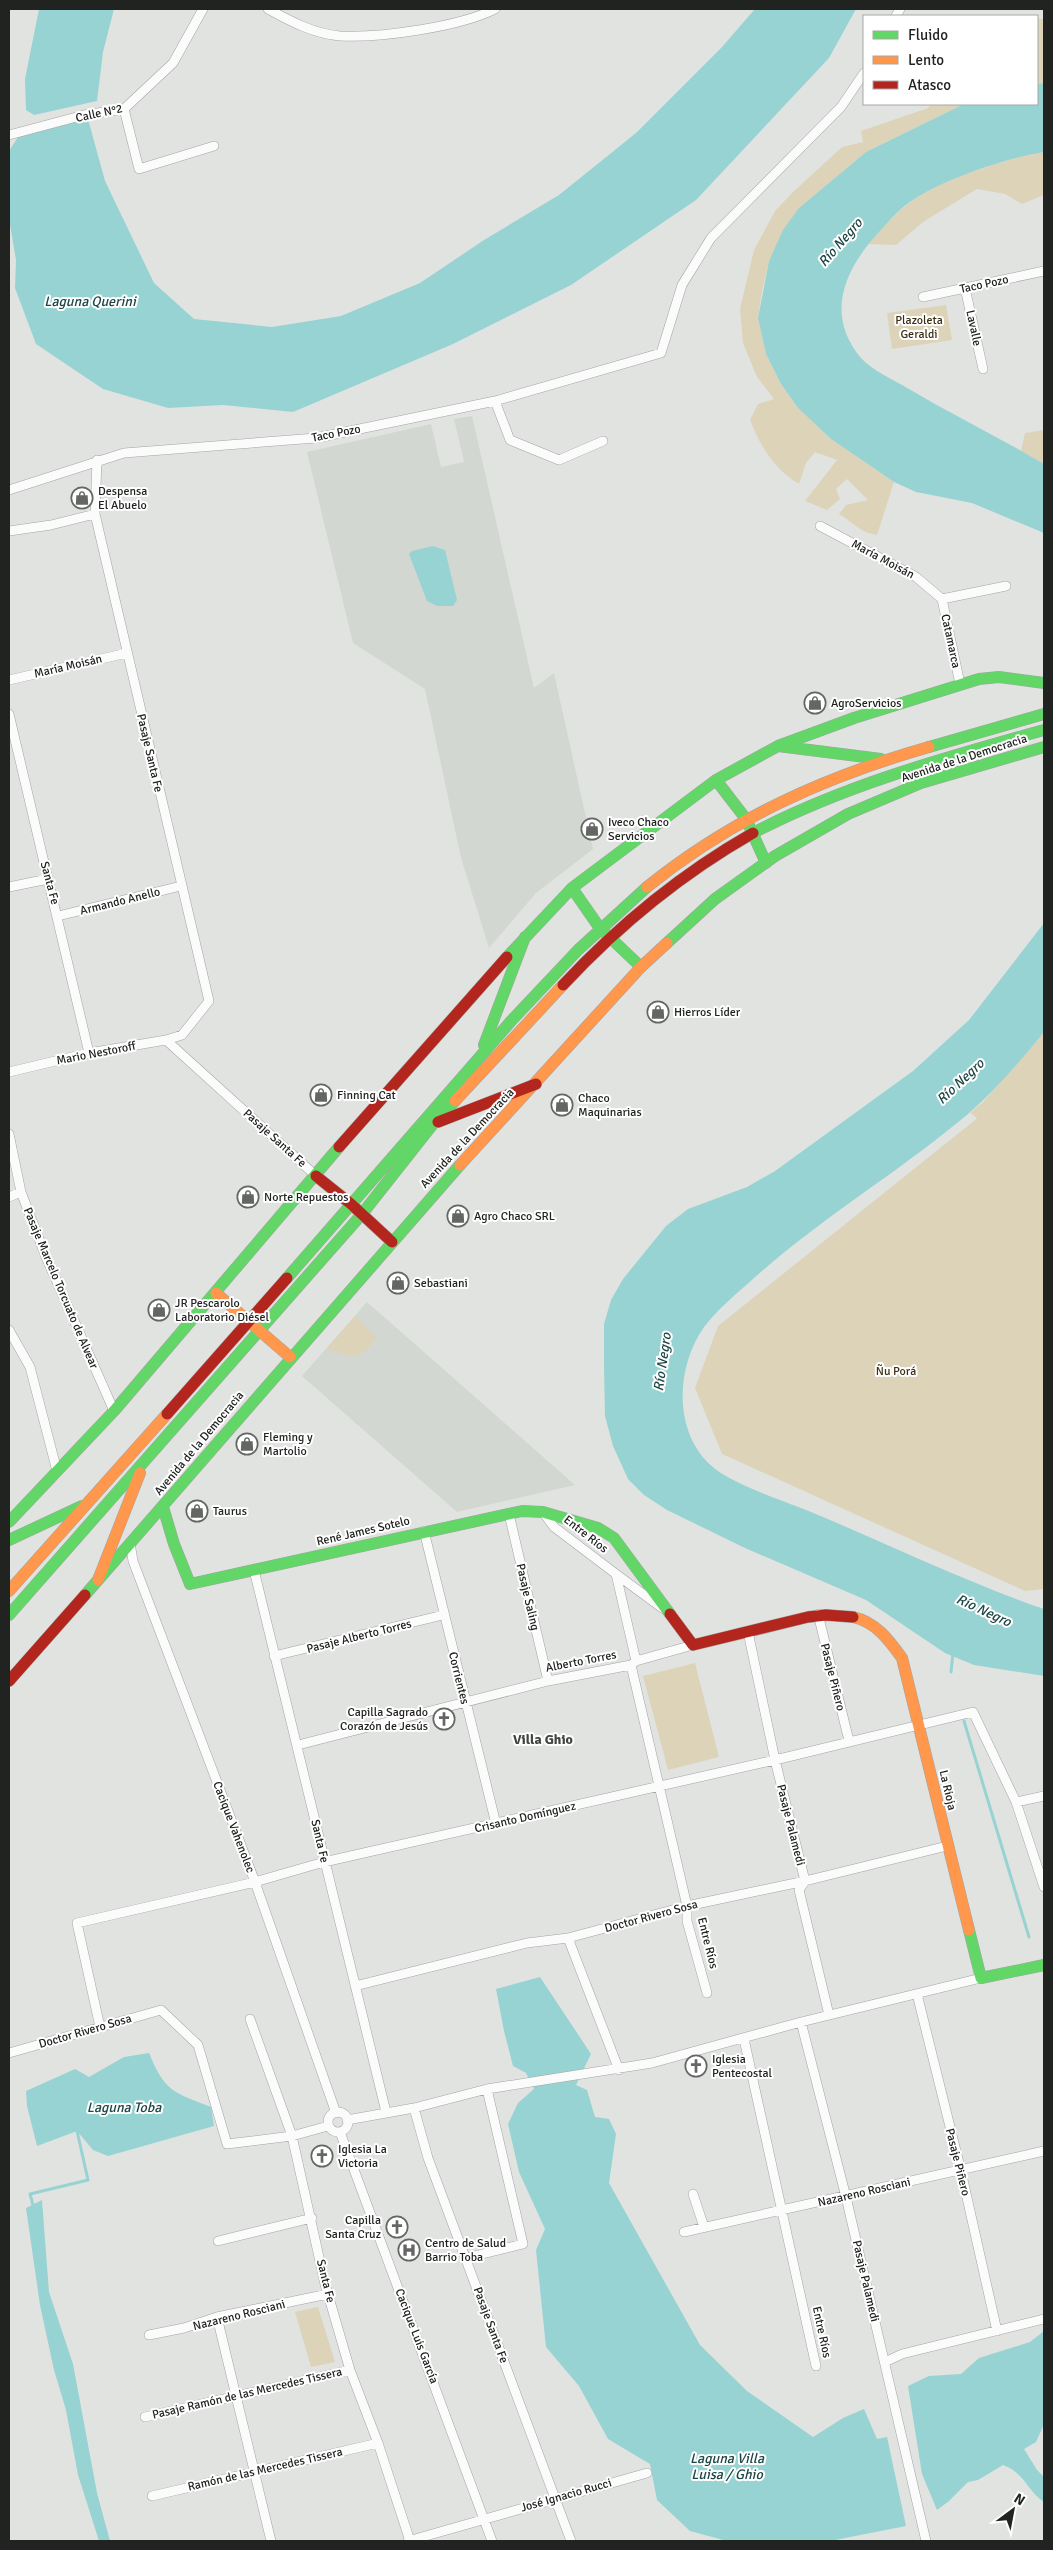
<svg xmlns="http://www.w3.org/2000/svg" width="1053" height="2550" font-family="Signika,sans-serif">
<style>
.built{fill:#d2d7d1}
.green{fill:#ddd3b9}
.water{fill:#97d3d2}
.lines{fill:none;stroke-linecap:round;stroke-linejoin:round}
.stream{stroke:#97d3d2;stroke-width:3}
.street-casing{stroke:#a3a4a3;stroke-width:10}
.fast-casing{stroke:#a3a4a3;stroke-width:12}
.slow-casing{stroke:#a3a4a3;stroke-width:12}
.jam-casing{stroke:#a3a4a3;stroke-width:12}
.street{stroke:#fafbfa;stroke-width:9}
.fast{stroke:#63d668;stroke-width:11}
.slow{stroke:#ff974d;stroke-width:11}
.jam{stroke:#b3261e;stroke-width:11}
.labels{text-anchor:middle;stroke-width:4;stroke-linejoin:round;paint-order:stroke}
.street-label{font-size:12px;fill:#212321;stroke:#fff}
.park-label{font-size:12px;fill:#392e13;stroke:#fff}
.poi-label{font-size:12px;fill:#212321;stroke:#fff;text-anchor:start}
.water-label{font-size:14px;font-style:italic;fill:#1d4645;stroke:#fff}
.neighbourhood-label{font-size:14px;font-weight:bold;fill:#414441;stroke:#fff}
</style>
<rect width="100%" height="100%" fill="#e1e3e1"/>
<path class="built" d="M 472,416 L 534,688 L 554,673 L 593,849 L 536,893 L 489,948 L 461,858 L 425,689 L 353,643 L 307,452 L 431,424 L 441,467 L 464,462 L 454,419 Z
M 367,1302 L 575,1485 L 457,1512 L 302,1376 Z"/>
<path class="green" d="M 1037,19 L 1044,19 L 1044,83 L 1037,84 Z
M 931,104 L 964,104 L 866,152 L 799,208 L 769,261 L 762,291 L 758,318 L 766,354 L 781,384 L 798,408 L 831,439 L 894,482 L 877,535 C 859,532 854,523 839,514 L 846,505 L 868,500 L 847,479 L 836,489 L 840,499 L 827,510 L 805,501 L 837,460 L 815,452 L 806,463 L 799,484 C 776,471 759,445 750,420 L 758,404 L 774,399 L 757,377 L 743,343 L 740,309 L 754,250 L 775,211 L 792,193 L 842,147 L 863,142 L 861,131 L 928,108 Z
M 1044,152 L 1044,195 L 1022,204 L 1005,194 L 977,189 L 923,222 L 896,245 L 868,244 C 882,229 895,213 912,201 C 941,180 1009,158 1044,152 Z
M 946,305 L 952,340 L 892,349 L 887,313 Z
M 1044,430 L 1044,464 L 1021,451 L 1025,433 Z
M 1044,1032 L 1044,1589 L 1025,1591 L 722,1454 L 695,1388 L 718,1326 L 975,1120 L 977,1118 L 970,1113 L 983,1102 Z
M 355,1316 L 377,1337 C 358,1364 355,1357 326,1349 Z
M 695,1663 L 719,1757 L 668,1770 L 643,1676 Z
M 318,2307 L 335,2362 L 311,2367 L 295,2312 Z"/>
<path class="water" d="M 39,9 L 114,9 L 103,52 L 97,101 L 34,115 L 26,110 L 25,79 Z
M 755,9 L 856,9 L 829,58 L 696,200 L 571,285 L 453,344 L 293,412 L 223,405 L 168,408 L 103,389 L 36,344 L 15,288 L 16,260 L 9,219 L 9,151 L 18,137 L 88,119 L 105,181 L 154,283 L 194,319 L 272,327 L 341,316 L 420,283 L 484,240 L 559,195 L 636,133 L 722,47 Z
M 1044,83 L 1044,152 C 1007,158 945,179 913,200 C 900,208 890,220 880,231 C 845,268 824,314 861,358 C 873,371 894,380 909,389 C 953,415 1000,438 1044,464 L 1044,533 L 972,503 L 916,492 L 894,482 L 831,439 L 798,408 L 781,384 L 766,354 L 758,318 L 769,261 L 783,230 L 799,208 L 866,152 L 964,104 L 1037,104 L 1037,84 Z
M 433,546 L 445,550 L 457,600 L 453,606 L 437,606 L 427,601 L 409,554 L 412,551 Z
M 1044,923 L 1044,1032 C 1017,1065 990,1097 957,1123 C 891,1177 816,1222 753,1279 C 736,1294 718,1309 704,1327 C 675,1368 673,1435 714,1468 C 736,1486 788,1502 816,1514 C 892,1546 966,1582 1044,1609 L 1044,1676 L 974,1665 L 945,1653 L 866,1600 L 745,1548 L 667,1510 L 644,1495 L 628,1479 L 613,1446 L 605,1416 L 604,1365 L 604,1324 L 611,1300 L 623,1279 L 666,1226 L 688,1209 L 747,1187 L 775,1171 L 913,1071 L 969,1020 Z
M 540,1977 L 591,2054 L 576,2085 L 587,2090 L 595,2117 L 609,2119 L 616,2134 L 609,2183 L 700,2345 L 747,2391 L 813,2437 L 843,2418 L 864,2409 L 877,2439 L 887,2437 L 906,2526 L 830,2541 L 727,2541 L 690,2531 L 657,2500 L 650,2464 L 608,2439 L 579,2386 L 546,2347 L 536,2250 L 545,2229 L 519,2172 L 508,2124 L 518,2103 L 534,2089 L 526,2073 L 513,2066 L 504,2031 L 496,1989 Z
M 149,2053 C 165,2092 173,2092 211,2107 L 214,2126 L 108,2156 L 93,2150 L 77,2131 L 37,2146 L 27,2106 L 26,2091 L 75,2069 L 89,2077 L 124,2057 Z
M 42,2200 L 49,2292 L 73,2364 L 97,2493 L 110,2541 L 99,2541 L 78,2475 L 66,2410 L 54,2370 L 40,2305 L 26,2208 Z
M 1044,2331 L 1044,2424 L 1036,2442 L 1024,2449 L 1037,2470 L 1044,2477 L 1044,2502 C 1026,2490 1025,2473 1003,2465 L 978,2480 L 968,2482 L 949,2501 L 937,2510 L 922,2474 L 908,2386 L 929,2376 L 961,2374 L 979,2358 L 1030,2342 Z"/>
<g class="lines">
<path class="stream" d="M 951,1672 L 953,1653
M 964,1721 L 1029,1937
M 33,2205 L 30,2194 L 88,2180 L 77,2131"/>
<g class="street-casing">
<path id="street" d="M 268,9 C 290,21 314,34 340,36 C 380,38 459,27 495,9
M 896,16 L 900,9
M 124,109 L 139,169 L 214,146
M 9,135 L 84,115 L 124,109 L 173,63 L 203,9
M 965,288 L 983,369
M 923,297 L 1044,271
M 495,401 L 510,440 L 559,460 L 603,441
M 9,490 L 124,453 L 316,438 L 495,401 L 661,353 L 682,285 L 711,238 L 841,107 L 864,73
M 820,526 L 916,577 L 942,599
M 9,531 L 51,525 L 95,514
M 942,599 L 960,684
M 942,599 L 1006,586
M 9,680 L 127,653
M 9,714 L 89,1053
M 9,887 L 48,879
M 58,916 L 181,886
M 166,1040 L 316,1176
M 9,1072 L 89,1053 L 166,1040 L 182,1035 L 209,1001 L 95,514 L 97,460
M 9,1134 L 21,1192 L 46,1257 L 114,1411
M 9,1197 L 21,1192
M 9,1330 L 30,1367 L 57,1471
M 543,1512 L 554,1527 L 616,1574 L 636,1661
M 509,1514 L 548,1681
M 424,1531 L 496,1824
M 130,1543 L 133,1561 L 255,1882 L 336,2113
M 254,1570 L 386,2112
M 616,1574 L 662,1608
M 818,1614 L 849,1741
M 748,1632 L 775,1760 L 805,1881 L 799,1890 L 829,2015
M 274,1656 L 443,1615
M 631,1665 L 687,1906 L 687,1921 L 707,1993
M 298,1745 L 548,1681 L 631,1665 L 636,1661 L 693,1645
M 1016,1802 L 1044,1796
M 568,1938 L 619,2070
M 355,1986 L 527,1943 L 568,1938 L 687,1906 L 805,1881 L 947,1846
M 917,1994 L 961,2171 L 997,2331
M 250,2019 L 292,2136 L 325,2284 L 350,2370 L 378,2443 L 410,2541
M 801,2022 L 846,2197 L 926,2541
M 100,2027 L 77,1923 L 255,1882 L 324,1862 L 775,1760 L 973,1712 L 1016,1802 L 1044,1887
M 744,2039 L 816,2366
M 9,2053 L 161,2010 L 198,2045 L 227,2144 L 292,2136 L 328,2126
M 414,2108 L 428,2158 L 571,2541
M328 2122a10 10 0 1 1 20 0a10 10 0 1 1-20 0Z
M 347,2120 L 414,2108 L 487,2089 L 652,2063 L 801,2022 L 981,1978
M 340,2132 L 492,2541
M 693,2194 L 704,2227
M 684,2232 L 1044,2151
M 218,2241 L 312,2218
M 466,2258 L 523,2244 L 487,2089
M 217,2317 L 271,2541
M 149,2335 L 184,2328 L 217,2317 L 328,2294
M 885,2362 L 902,2354 L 1044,2319
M 145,2417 L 350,2370
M 152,2496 L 378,2443
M 408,2541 L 647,2473"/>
</g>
<g class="fast-casing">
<path id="fast" d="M 778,746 L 881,759
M 929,747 L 1044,714
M 716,780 L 746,819 L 766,863
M 753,833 C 845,785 944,758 1044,730
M 572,888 L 599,927 L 641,967
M 667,943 L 715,899 L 775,856 L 848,814 L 921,783 L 1044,747
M 507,957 L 572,888 L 716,780 L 778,746 L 854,718 L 979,679 L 999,677 L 1044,683
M 484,1045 L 525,937
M 287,1278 L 512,1020 L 578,950 L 647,887
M 163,1507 L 174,1544 L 190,1584 L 522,1511 L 543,1512 L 598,1528 L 614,1538 L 670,1614
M 9,1522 L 114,1411 L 339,1147
M 9,1540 L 82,1506
M 85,1595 L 460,1165
M 9,1615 L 362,1214 L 433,1124 L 455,1101
M 969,1930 L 981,1978 L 1044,1965"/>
</g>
<g class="slow-casing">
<path id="slow" d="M 647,887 C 733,818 824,777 929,747
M 455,1101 L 563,985
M 460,1165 L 641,967 L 667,943
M 216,1293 L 290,1357
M 98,1580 L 140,1473
M 9,1591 L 167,1414
M 853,1617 C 876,1622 889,1640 902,1658 L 969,1930"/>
</g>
<g class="jam-casing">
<path id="jam" d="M 563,985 C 619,925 681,874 753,833
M 438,1122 L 536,1084
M 339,1147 L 507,957
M 316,1176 L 351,1204 L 392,1242
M 167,1414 L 287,1278
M 670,1614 L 693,1645 L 808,1617 L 826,1615 L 853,1617
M 9,1681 L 85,1595"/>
</g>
<use href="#street" class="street"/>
<use href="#fast" class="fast"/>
<use href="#slow" class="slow"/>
<use href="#jam" class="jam"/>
</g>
<defs>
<g id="shop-ring" transform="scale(1.125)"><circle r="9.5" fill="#fff" stroke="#646664" stroke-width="1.5"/><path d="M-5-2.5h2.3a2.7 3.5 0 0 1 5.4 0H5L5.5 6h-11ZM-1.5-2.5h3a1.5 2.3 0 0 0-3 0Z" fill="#646664"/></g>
<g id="church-ring" transform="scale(1.125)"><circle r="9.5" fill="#fff" stroke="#646664" stroke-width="1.5"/><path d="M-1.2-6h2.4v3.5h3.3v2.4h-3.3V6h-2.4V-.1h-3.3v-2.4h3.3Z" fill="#646664"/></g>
<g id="hospital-ring" transform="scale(1.125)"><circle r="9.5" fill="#fff" stroke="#646664" stroke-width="1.5"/><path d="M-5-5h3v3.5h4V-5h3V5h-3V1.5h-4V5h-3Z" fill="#646664"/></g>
</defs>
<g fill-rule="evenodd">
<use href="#shop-ring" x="82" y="498"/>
<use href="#shop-ring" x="815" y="703"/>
<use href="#shop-ring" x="592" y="829"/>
<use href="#shop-ring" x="658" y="1012"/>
<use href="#shop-ring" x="321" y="1095"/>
<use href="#shop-ring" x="562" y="1105"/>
<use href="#shop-ring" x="248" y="1197"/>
<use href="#shop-ring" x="458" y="1216"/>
<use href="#shop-ring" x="398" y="1283"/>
<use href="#shop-ring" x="159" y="1310"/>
<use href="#shop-ring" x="247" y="1444"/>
<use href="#shop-ring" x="197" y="1511"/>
<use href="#church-ring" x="444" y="1719"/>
<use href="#church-ring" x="696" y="2066"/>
<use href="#church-ring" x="322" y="2156"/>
<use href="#church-ring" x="397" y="2227"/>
<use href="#hospital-ring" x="409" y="2250"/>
</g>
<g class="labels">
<g class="street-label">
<text transform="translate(99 113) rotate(-12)" y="4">Calle N°2</text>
<text transform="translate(984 284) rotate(-12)" y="4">Taco Pozo</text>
<text transform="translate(974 328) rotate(78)" y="4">Lavalle</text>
<text transform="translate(336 433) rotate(-11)" y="4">Taco Pozo</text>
<text transform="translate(883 559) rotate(28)" y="4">María Moisán</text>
<text transform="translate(951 641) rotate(78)" y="4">Catamarca</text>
<text transform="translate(68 666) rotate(-13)" y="4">María Moisán</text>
<text transform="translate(150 753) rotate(77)" y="4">Pasaje Santa Fe</text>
<text transform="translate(964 758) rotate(-18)" y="4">Avenida de la Democracia</text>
<text transform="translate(50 883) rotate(75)" y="4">Santa Fe</text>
<text transform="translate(120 901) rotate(-14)" y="4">Armando Anello</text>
<text transform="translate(96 1053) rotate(-11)" y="4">Mario Nestoroff</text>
<text transform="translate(275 1138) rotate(42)" y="4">Pasaje Santa Fe</text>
<text transform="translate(467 1138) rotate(-47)" y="4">Avenida de la Democracia</text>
<text transform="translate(61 1288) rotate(67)" y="4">Pasaje Marcelo Torcuato de Alvear</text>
<text transform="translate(199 1443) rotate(-50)" y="4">Avenida de la Democracia</text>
<text transform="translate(363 1531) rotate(-13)" y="4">René James Sotelo</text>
<text transform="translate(586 1534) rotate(38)" y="4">Entre Ríos</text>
<text transform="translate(528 1597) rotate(77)" y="4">Pasaje Saling</text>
<text transform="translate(359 1636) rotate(-14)" y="4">Pasaje Alberto Torres</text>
<text transform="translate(581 1661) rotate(-11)" y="4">Alberto Torres</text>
<text transform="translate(833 1677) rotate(76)" y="4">Pasaje Piñero</text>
<text transform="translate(459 1678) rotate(76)" y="4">Corrientes</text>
<text transform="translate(948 1790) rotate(77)" y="4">La Rioja</text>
<text transform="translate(525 1817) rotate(-13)" y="4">Crisanto Domínguez</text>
<text transform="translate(791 1825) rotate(76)" y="4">Pasaje Palamedi</text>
<text transform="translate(234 1827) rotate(69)" y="4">Cacique Vahenolec</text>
<text transform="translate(320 1841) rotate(77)" y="4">Santa Fe</text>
<text transform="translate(651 1916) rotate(-15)" y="4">Doctor Rivero Sosa</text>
<text transform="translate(708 1943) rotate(76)" y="4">Entre Ríos</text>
<text transform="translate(85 2031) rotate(-16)" y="4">Doctor Rivero Sosa</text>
<text transform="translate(958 2162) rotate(76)" y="4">Pasaje Piñero</text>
<text transform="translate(864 2192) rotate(-13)" y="4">Nazareno Rosciani</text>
<text transform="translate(326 2281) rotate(76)" y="4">Santa Fe</text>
<text transform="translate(866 2281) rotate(77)" y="4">Pasaje Palamedi</text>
<text transform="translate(239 2315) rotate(-14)" y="4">Nazareno Rosciani</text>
<text transform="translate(491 2325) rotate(70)" y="4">Pasaje Santa Fe</text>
<text transform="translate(822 2332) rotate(78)" y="4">Entre Ríos</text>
<text transform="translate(417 2336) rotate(69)" y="4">Cacique Luis García</text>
<text transform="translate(247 2393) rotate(-13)" y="4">Pasaje Ramón de las Mercedes Tissera</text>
<text transform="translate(265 2469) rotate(-13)" y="4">Ramón de las Mercedes Tissera</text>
<text transform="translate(566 2495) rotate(-16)" y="4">José Ignacio Rucci</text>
</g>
<g class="park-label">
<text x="919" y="324">Plazoleta<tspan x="919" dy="14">Geraldi</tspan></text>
<text x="896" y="1375">Ñu Porá</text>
</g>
<g class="poi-label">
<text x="98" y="495">Despensa<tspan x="98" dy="14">El Abuelo</tspan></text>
<text x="831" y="707">AgroServicios</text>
<text x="608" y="826">Iveco Chaco<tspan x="608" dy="14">Servicios</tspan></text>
<text x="674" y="1016">Hierros Líder</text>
<text x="337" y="1099">Finning Cat</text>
<text x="578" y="1102">Chaco<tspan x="578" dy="14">Maquinarias</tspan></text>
<text x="264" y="1201">Norte Repuestos</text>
<text x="474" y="1220">Agro Chaco SRL</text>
<text x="414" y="1287">Sebastiani</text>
<text x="175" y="1307">JR Pescarolo<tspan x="175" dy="14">Laboratorio Diésel</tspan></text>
<text x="263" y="1441">Fleming y<tspan x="263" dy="14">Martolio</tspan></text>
<text x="213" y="1515">Taurus</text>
<text x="428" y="1716" text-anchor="end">Capilla Sagrado<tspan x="428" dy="14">Corazón de Jesús</tspan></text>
<text x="712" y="2063">Iglesia<tspan x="712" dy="14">Pentecostal</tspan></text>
<text x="338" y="2153">Iglesia La<tspan x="338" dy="14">Victoria</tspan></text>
<text x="381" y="2224" text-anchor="end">Capilla<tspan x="381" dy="14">Santa Cruz</tspan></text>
<text x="425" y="2247">Centro de Salud<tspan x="425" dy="14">Barrio Toba</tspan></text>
</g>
<g class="water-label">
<text transform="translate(840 242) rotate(-49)" y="5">Río Negro</text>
<text x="90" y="306">Laguna Querini</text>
<text transform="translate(960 1081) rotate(-43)" y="5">Río Negro</text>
<text transform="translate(662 1362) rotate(-82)" y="5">Río Negro</text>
<text transform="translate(984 1610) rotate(25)" y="5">Río Negro</text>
<text x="124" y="2112">Laguna Toba</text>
<text x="727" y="2463">Laguna Villa<tspan x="727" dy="16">Luisa / Ghio</tspan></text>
</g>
<g class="neighbourhood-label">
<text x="543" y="1744">Villa Ghio</text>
</g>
</g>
<rect width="1053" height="2550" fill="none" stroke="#212321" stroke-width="20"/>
<rect x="863" y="15" width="175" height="90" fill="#ffffff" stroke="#a6a7a6"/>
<rect x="873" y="31" width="25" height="8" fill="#63d668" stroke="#a6a7a6"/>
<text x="908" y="40" font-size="15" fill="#212321">Fluido</text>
<rect x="873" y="56" width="25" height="8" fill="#ff974d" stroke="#a6a7a6"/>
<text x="908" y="65" font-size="15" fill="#212321">Lento</text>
<rect x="873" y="81" width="25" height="8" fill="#b3261e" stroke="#a6a7a6"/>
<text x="908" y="90" font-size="15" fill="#212321">Atasco</text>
<g transform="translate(1013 2510) rotate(32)" stroke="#ffffff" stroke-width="4" paint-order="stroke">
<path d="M0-4L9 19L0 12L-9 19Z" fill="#212321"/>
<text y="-8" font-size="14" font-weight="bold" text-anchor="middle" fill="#212321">N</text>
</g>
</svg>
